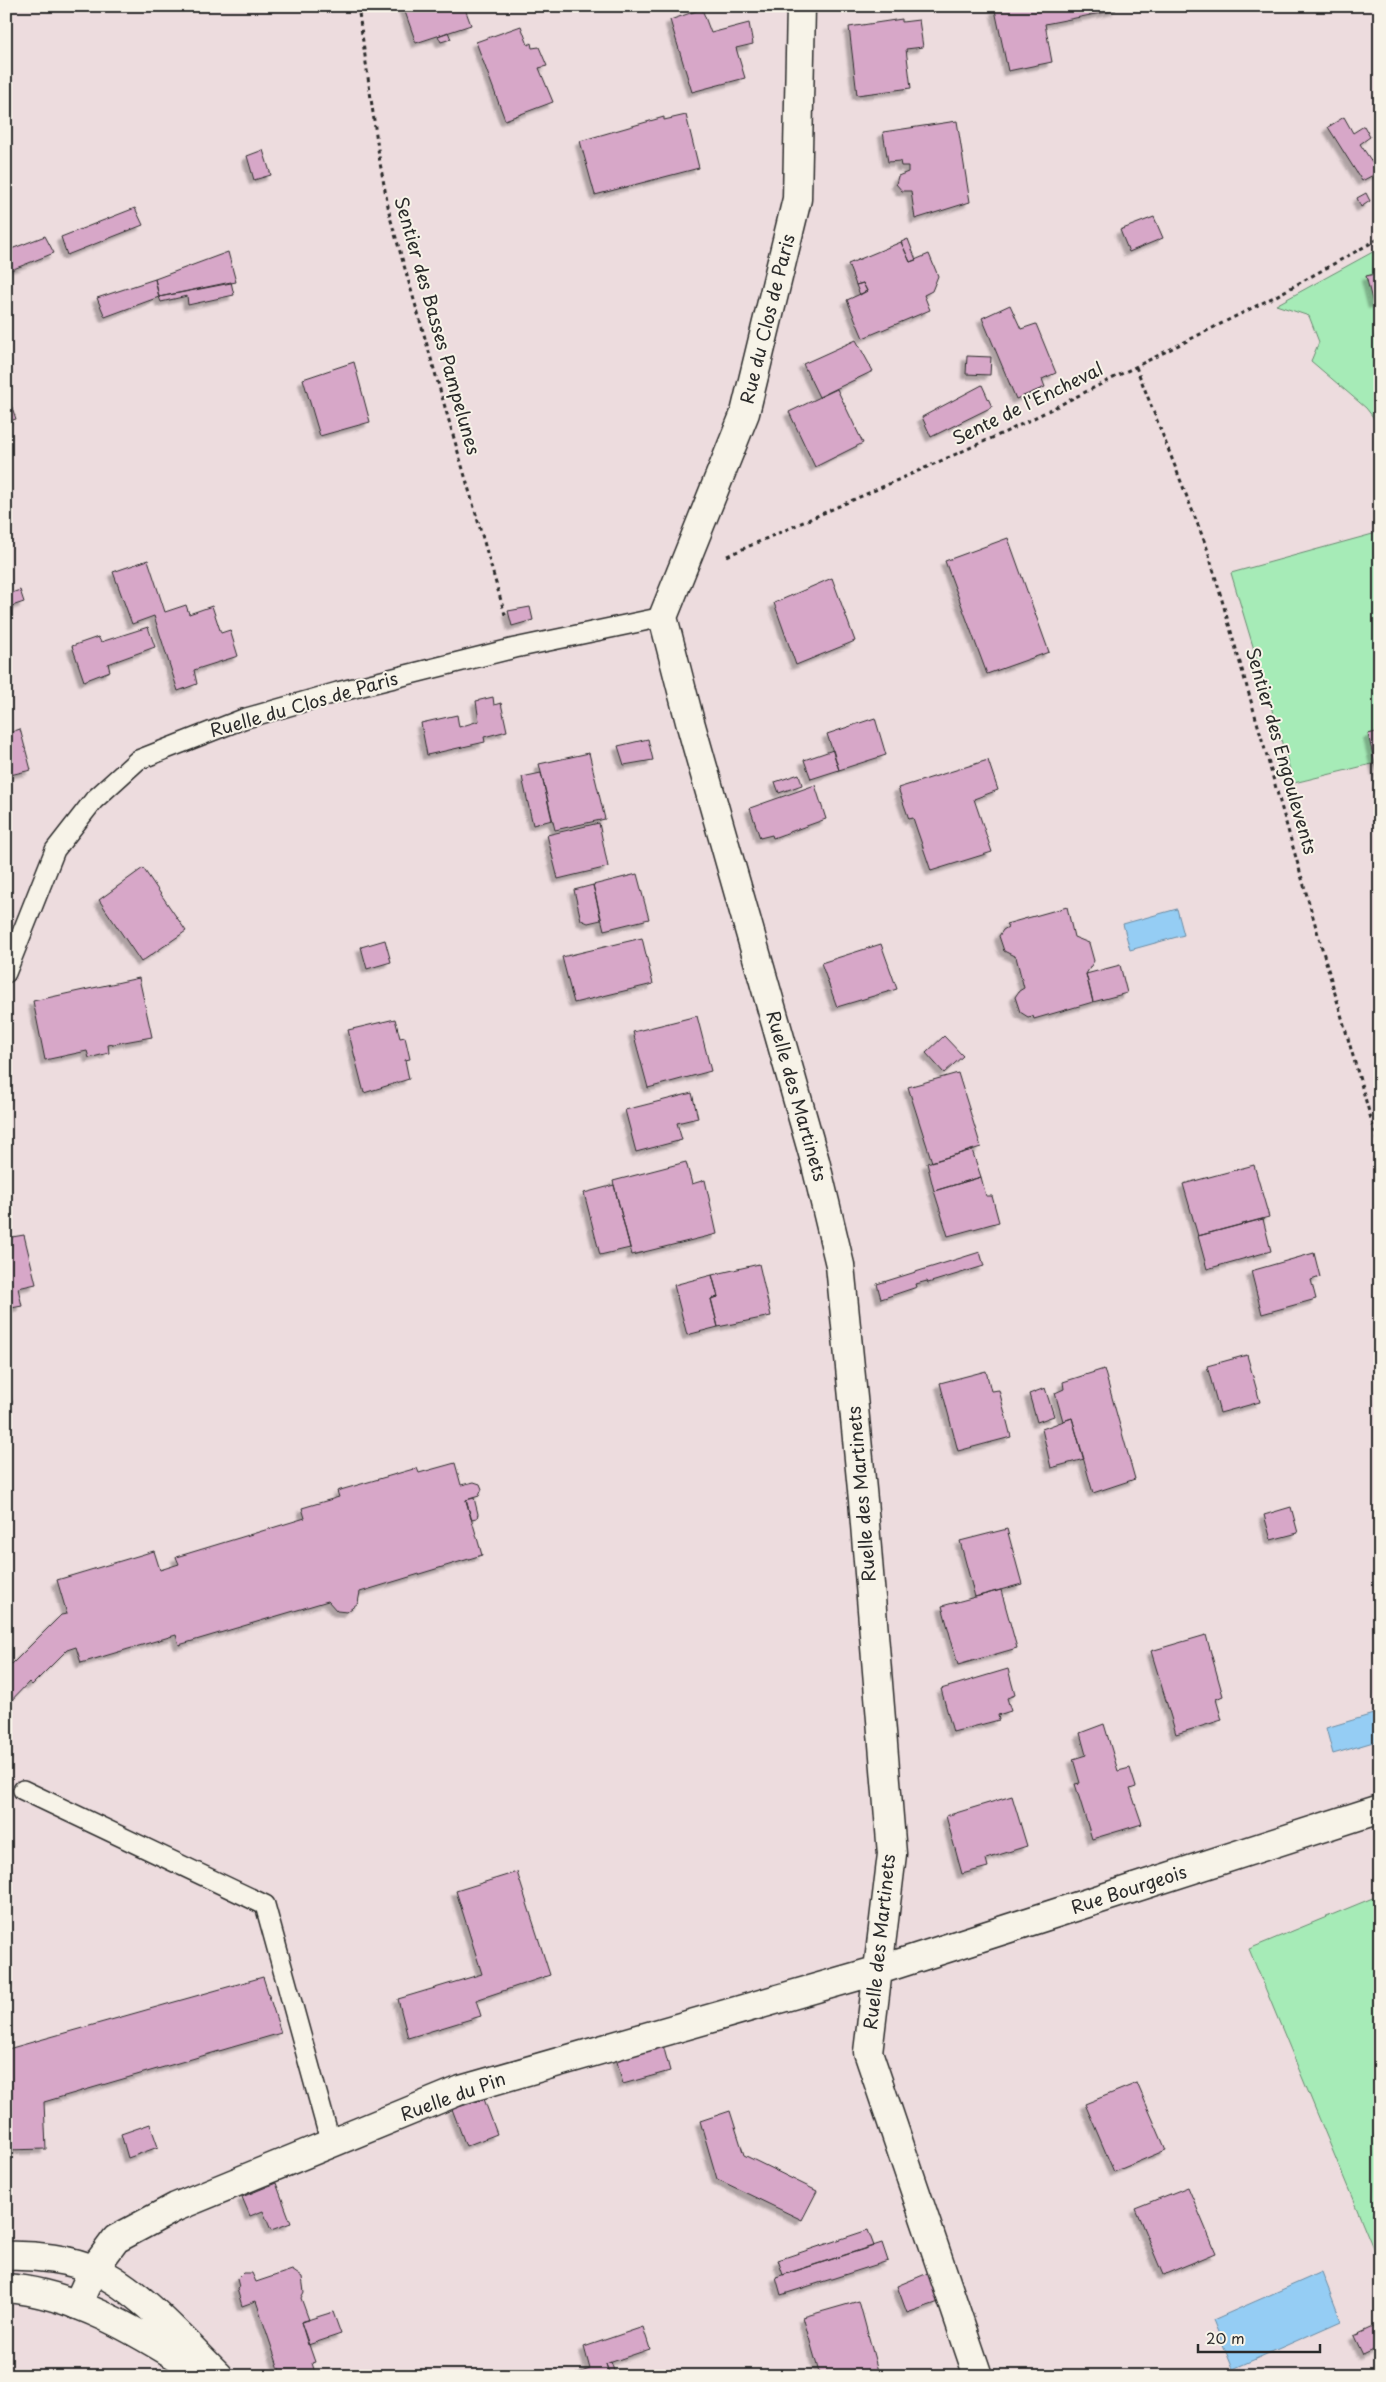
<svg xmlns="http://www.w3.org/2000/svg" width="1386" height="2382" font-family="'Playpen Sans',sans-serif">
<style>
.green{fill:#a6ebb7;stroke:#688b71}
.water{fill:#95cdf4;stroke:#6b8ca4}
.building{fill:#d7a7c8;stroke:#2b2b2b;filter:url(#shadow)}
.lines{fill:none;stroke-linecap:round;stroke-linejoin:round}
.lane-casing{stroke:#2b2b2b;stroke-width:22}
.street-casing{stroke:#2b2b2b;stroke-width:31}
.secondary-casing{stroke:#2b2b2b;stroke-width:31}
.path{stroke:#2b2b2b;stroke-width:3;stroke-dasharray:4 4;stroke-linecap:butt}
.lane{stroke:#f7f3e8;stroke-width:19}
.street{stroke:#f7f3e8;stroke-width:28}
.secondary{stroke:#f7f3e8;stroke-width:28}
.labels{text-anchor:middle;stroke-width:4;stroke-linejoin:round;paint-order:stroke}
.street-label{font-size:18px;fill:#2b2b2b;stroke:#f7f3e8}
</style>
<defs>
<filter id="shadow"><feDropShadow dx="-4.5" dy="4.5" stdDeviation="1" flood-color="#0004"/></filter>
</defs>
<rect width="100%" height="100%" fill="#eddcde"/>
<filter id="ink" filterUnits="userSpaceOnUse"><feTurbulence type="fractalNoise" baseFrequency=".02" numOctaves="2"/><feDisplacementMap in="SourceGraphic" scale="10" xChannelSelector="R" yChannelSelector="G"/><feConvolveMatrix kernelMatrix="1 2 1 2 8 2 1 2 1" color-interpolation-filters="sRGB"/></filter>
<g filter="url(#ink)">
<path class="green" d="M 1380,248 L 1380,426 L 1366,408 L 1311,361 L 1319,342 L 1309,316 L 1276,305 Z
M 1380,532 L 1380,762 L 1294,783 L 1231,573 Z
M 1380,1895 L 1380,2245 L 1373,2248 L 1249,1949 Z"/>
<path class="water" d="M 1177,909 L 1184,935 L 1130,950 L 1123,924 Z
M 1380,1712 L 1380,1740 L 1333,1754 L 1326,1728 Z
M 1322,2272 L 1341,2321 L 1233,2369 L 1213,2320 Z"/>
<path class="building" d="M 403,6 L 464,6 L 471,25 L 416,43 Z
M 1006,6 L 1116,6 L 1116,10 L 1045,24 L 1052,62 L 1008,71 L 995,10 Z
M 702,9 L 711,33 L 749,23 L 753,44 L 736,48 L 745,78 L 692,92 L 670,20 Z
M 902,19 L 902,22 L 919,20 L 923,47 L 906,49 L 911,88 L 857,95 L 849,27 Z
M 521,26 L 528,45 L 531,43 L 532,48 L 539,47 L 547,66 L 539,68 L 553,102 L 505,120 L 476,42 Z
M 448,32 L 451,39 L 441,42 L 438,36 Z
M 686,115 L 699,168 L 595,195 L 580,141 L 664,117 L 664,120 Z
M 1344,117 L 1353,133 L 1364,126 L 1370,137 L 1360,144 L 1379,172 L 1362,181 L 1328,127 Z
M 957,121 L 970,202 L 915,219 L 911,191 L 902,191 L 896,184 L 898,176 L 908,172 L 908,166 L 901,166 L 900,161 L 888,162 L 883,132 Z
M 263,150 L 271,175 L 254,180 L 247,156 Z
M 1366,193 L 1370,201 L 1361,207 L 1357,198 Z
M 135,208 L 143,225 L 67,255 L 61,237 Z
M 1154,217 L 1163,238 L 1129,252 L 1120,230 Z
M 45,236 L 54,253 L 6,272 L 6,251 Z
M 908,239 L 916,260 L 910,262 L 901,242 Z
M 901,242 L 910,262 L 929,254 L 938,276 L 932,291 L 924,295 L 930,310 L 863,338 L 847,300 L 867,291 L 863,283 L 856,285 L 848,264 Z
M 228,252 L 236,282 L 159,297 L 155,279 Z
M 1379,273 L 1380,302 L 1373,304 L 1366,276 Z
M 155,279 L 159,297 L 105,317 L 97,298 Z
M 231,282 L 234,295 L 188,305 L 187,296 L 161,302 L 159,297 Z
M 863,283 L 867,291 L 860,295 L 856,285 Z
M 1010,305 L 1021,329 L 1036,324 L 1056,373 L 1042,379 L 1045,387 L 1016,399 L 982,318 Z
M 856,340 L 873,371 L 819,397 L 803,364 Z
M 967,356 L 991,357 L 990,375 L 966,374 Z
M 354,362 L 370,422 L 320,436 L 303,379 Z
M 982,385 L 992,407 L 931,437 L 922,417 Z
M 837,389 L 863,443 L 815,467 L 789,412 Z
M 8,396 L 16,419 L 6,422 L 6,397 Z
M 1008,538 L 1049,652 L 987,674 L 945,561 Z
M 148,560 L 165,612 L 186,605 L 189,614 L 212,606 L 221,633 L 230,630 L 238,656 L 194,670 L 197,684 L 178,691 L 154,616 L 132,624 L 113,572 Z
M 832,578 L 855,641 L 796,665 L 774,603 Z
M 20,590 L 24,602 L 6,608 L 6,595 Z
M 530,607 L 533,620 L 512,626 L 508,611 Z
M 148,627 L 155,647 L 108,664 L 110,671 L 84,681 L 72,646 L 98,637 L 101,642 Z
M 493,697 L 494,705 L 501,703 L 507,731 L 484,737 L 485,742 L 427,755 L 421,723 L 457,715 L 459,727 L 479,721 L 476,701 Z
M 875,718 L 886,755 L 839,770 L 827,734 Z
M 20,729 L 31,770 L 6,776 L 6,734 Z
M 1380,731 L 1380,780 L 1379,781 L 1368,734 Z
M 648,739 L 653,760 L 624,765 L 618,746 Z
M 833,750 L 839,770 L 811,779 L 804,760 Z
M 589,753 L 605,819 L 555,830 L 539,764 Z
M 988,760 L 998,790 L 974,799 L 992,852 L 931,871 L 913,818 L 909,819 L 898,788 Z
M 541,773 L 552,820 L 533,825 L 522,777 Z
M 799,774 L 802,785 L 779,793 L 775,782 Z
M 815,785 L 826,819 L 773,838 L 772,835 L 760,838 L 750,808 Z
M 599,823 L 608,867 L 558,879 L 547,835 Z
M 143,868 L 186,931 L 141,962 L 99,900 Z
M 637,874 L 649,919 L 604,930 L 593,885 Z
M 593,885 L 601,920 L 588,923 L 581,920 L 574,890 Z
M 1067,907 L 1074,937 L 1089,943 L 1094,961 L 1086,974 L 1093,1002 L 1034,1019 L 1033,1016 L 1028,1017 L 1020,1012 L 1015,997 L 1019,991 L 1024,988 L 1016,957 L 1004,951 L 999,936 L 1003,930 L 1008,927 L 1006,924 Z
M 642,938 L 653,984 L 574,1003 L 562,957 Z
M 385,940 L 391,962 L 367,969 L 361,947 Z
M 881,944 L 897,989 L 837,1007 L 821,963 Z
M 1120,965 L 1127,993 L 1093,1002 L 1086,974 Z
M 139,978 L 152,1037 L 108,1045 L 109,1053 L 89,1058 L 87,1051 L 45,1060 L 33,1001 Z
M 697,1016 L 711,1071 L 648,1088 L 633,1032 Z
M 395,1019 L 400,1038 L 405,1037 L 410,1059 L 405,1060 L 409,1079 L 364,1093 L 348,1030 Z
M 944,1036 L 963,1056 L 944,1073 L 926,1053 Z
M 958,1073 L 981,1147 L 932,1162 L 908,1087 Z
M 692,1093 L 698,1118 L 677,1123 L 682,1140 L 636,1152 L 625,1110 Z
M 972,1150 L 981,1177 L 934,1191 L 927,1163 Z
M 686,1162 L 692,1184 L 705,1180 L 717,1234 L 632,1255 L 613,1181 Z
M 1254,1165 L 1269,1217 L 1198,1236 L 1183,1184 Z
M 981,1177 L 986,1196 L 992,1196 L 999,1222 L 948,1236 L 934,1191 Z
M 614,1185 L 630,1248 L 600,1255 L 584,1193 Z
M 1263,1219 L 1271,1251 L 1207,1269 L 1198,1236 Z
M 24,1235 L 36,1284 L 18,1288 L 22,1306 L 6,1309 L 6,1238 Z
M 980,1252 L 984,1266 L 928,1283 L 927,1281 L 916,1284 L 917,1287 L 881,1299 L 877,1284 Z
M 1314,1253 L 1320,1277 L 1311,1280 L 1316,1299 L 1262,1314 L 1251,1271 Z
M 759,1264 L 771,1316 L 718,1327 L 711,1299 L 718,1297 L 712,1275 Z
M 712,1275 L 718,1297 L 711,1299 L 718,1327 L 687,1335 L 674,1285 Z
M 1247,1355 L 1260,1402 L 1220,1413 L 1207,1366 Z
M 1104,1369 L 1135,1479 L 1093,1493 L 1072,1418 L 1063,1421 L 1055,1393 L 1064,1389 L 1063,1382 Z
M 986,1371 L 991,1391 L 999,1390 L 1011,1437 L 958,1451 L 940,1383 Z
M 6,1375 L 12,1402 L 6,1403 Z
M 1045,1388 L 1054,1416 L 1037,1422 L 1029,1394 Z
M 1072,1418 L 1084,1459 L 1051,1468 L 1042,1429 Z
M 455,1463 L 461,1485 L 474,1482 L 480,1484 L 482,1489 L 479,1496 L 466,1500 L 482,1555 L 360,1592 L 358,1603 L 347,1612 L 337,1611 L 328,1601 L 179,1645 L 176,1635 L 81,1663 L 76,1647 L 67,1650 L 32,1685 L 29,1682 L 6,1706 L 6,1659 L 12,1664 L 61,1615 L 67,1614 L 57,1580 L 154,1551 L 160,1570 L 179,1564 L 176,1557 L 305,1518 L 302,1508 L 339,1497 L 337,1491 L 417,1468 L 419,1473 Z
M 474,1498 L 478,1514 L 477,1518 L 471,1519 L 466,1500 Z
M 1291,1507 L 1298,1533 L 1271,1540 L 1264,1515 Z
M 1007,1529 L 1022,1584 L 975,1597 L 960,1541 Z
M 1001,1590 L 1017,1648 L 958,1665 L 942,1606 Z
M 1206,1635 L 1223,1696 L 1216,1699 L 1222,1720 L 1176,1734 L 1151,1651 Z
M 1008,1669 L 1015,1695 L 1007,1698 L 1011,1711 L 998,1715 L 999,1720 L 953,1732 L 941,1689 Z
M 1104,1724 L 1118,1771 L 1130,1768 L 1136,1787 L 1130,1789 L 1142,1824 L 1092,1839 L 1075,1784 L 1080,1783 L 1073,1759 L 1086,1755 L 1080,1733 Z
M 1012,1796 L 1027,1846 L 986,1859 L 988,1867 L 962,1874 L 946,1816 Z
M 517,1872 L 550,1975 L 476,2000 L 481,2016 L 408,2038 L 398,1999 L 482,1974 L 456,1891 Z
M 263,1977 L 281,2033 L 44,2102 L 46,2149 L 6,2150 L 6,2043 L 8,2049 Z
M 663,2045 L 670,2071 L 623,2084 L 616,2058 Z
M 1137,2083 L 1166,2150 L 1114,2172 L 1085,2104 Z
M 484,2099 L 497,2134 L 466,2146 L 452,2109 Z
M 730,2111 L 744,2155 L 817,2191 L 802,2220 L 717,2179 L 700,2121 Z
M 150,2124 L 158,2147 L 128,2158 L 121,2134 Z
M 276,2183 L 291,2223 L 271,2230 L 263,2211 L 250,2216 L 242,2197 Z
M 1188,2187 L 1216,2253 L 1163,2275 L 1135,2208 Z
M 868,2230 L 874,2246 L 783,2275 L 778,2260 Z
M 882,2243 L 888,2261 L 781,2295 L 776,2277 Z
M 292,2270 L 302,2277 L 304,2292 L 301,2298 L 309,2320 L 301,2322 L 315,2362 L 312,2363 L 316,2376 L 281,2375 L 256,2301 L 242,2306 L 237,2289 L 239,2287 L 237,2279 L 243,2273 L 252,2273 L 256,2282 Z
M 928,2273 L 939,2302 L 907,2313 L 897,2286 Z
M 859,2301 L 878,2371 L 862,2376 L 820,2376 L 803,2317 Z
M 333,2312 L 341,2334 L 308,2345 L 301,2322 Z
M 1380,2324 L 1380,2347 L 1363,2355 L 1354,2336 Z
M 643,2327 L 650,2349 L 606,2364 L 610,2376 L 568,2376 L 590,2369 L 584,2347 Z
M 611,2362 L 616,2376 L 610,2376 L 606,2364 Z"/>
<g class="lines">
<g class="lane-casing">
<path id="lane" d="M 6,973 L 55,850 L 94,800 L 138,760 L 243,719 L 338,692 L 515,648 L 663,617
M 23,1790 L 265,1905 L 331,2144"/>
</g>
<g class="street-casing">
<path id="street" d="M 801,6 L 797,199 L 745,413 L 663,617 L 690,722 L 815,1161 L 840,1265 L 863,1500 L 892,1854 L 868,2052 L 978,2376
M 77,2305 L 93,2270 L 116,2239 L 176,2207 L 461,2090 L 879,1970 L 1380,1809"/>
</g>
<g class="secondary-casing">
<path id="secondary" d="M 6,2256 C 35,2255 71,2259 97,2271 C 140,2290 185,2343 219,2376
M 6,2288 C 74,2293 138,2332 194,2367"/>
</g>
<path class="path" d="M 358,6 L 380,163 L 390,217 L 506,618
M 1136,367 L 1207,548 L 1380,1150
M 727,556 L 1010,430 L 1276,296 L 1380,238"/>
<use href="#lane" class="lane"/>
<use href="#street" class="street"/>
<use href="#secondary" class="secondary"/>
</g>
</g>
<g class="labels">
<g class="street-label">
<text transform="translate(768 319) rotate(-76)" y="6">Rue du Clos de Paris</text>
<text transform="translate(437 326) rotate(74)" y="6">Sentier des Basses Pampelunes</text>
<text transform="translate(1028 404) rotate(-26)" y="6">Sente de l'Encheval</text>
<text transform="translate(304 705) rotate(-16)" y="6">Ruelle du Clos de Paris</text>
<text transform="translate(1281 751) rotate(74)" y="6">Sentier des Engoulevents</text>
<text transform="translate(796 1096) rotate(74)" y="6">Ruelle des Martinets</text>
<text transform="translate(862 1494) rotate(-95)" y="6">Ruelle des Martinets</text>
<text transform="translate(1129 1890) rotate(-18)" y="6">Rue Bourgeois</text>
<text transform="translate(880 1942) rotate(-84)" y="6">Ruelle des Martinets</text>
<text transform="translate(453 2097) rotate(-20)" y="6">Ruelle du Pin</text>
</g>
</g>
<rect width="1386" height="2382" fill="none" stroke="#f7f3e8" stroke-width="25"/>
<rect x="12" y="12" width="1361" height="2357" fill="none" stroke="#2b2b2b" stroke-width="2" filter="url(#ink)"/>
<path d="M1198 2344v8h122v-8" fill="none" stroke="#2b2b2b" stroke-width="2.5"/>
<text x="1206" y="2344" font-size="15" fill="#2b2b2b" stroke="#f7f3e8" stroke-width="4" paint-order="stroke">20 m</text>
</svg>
